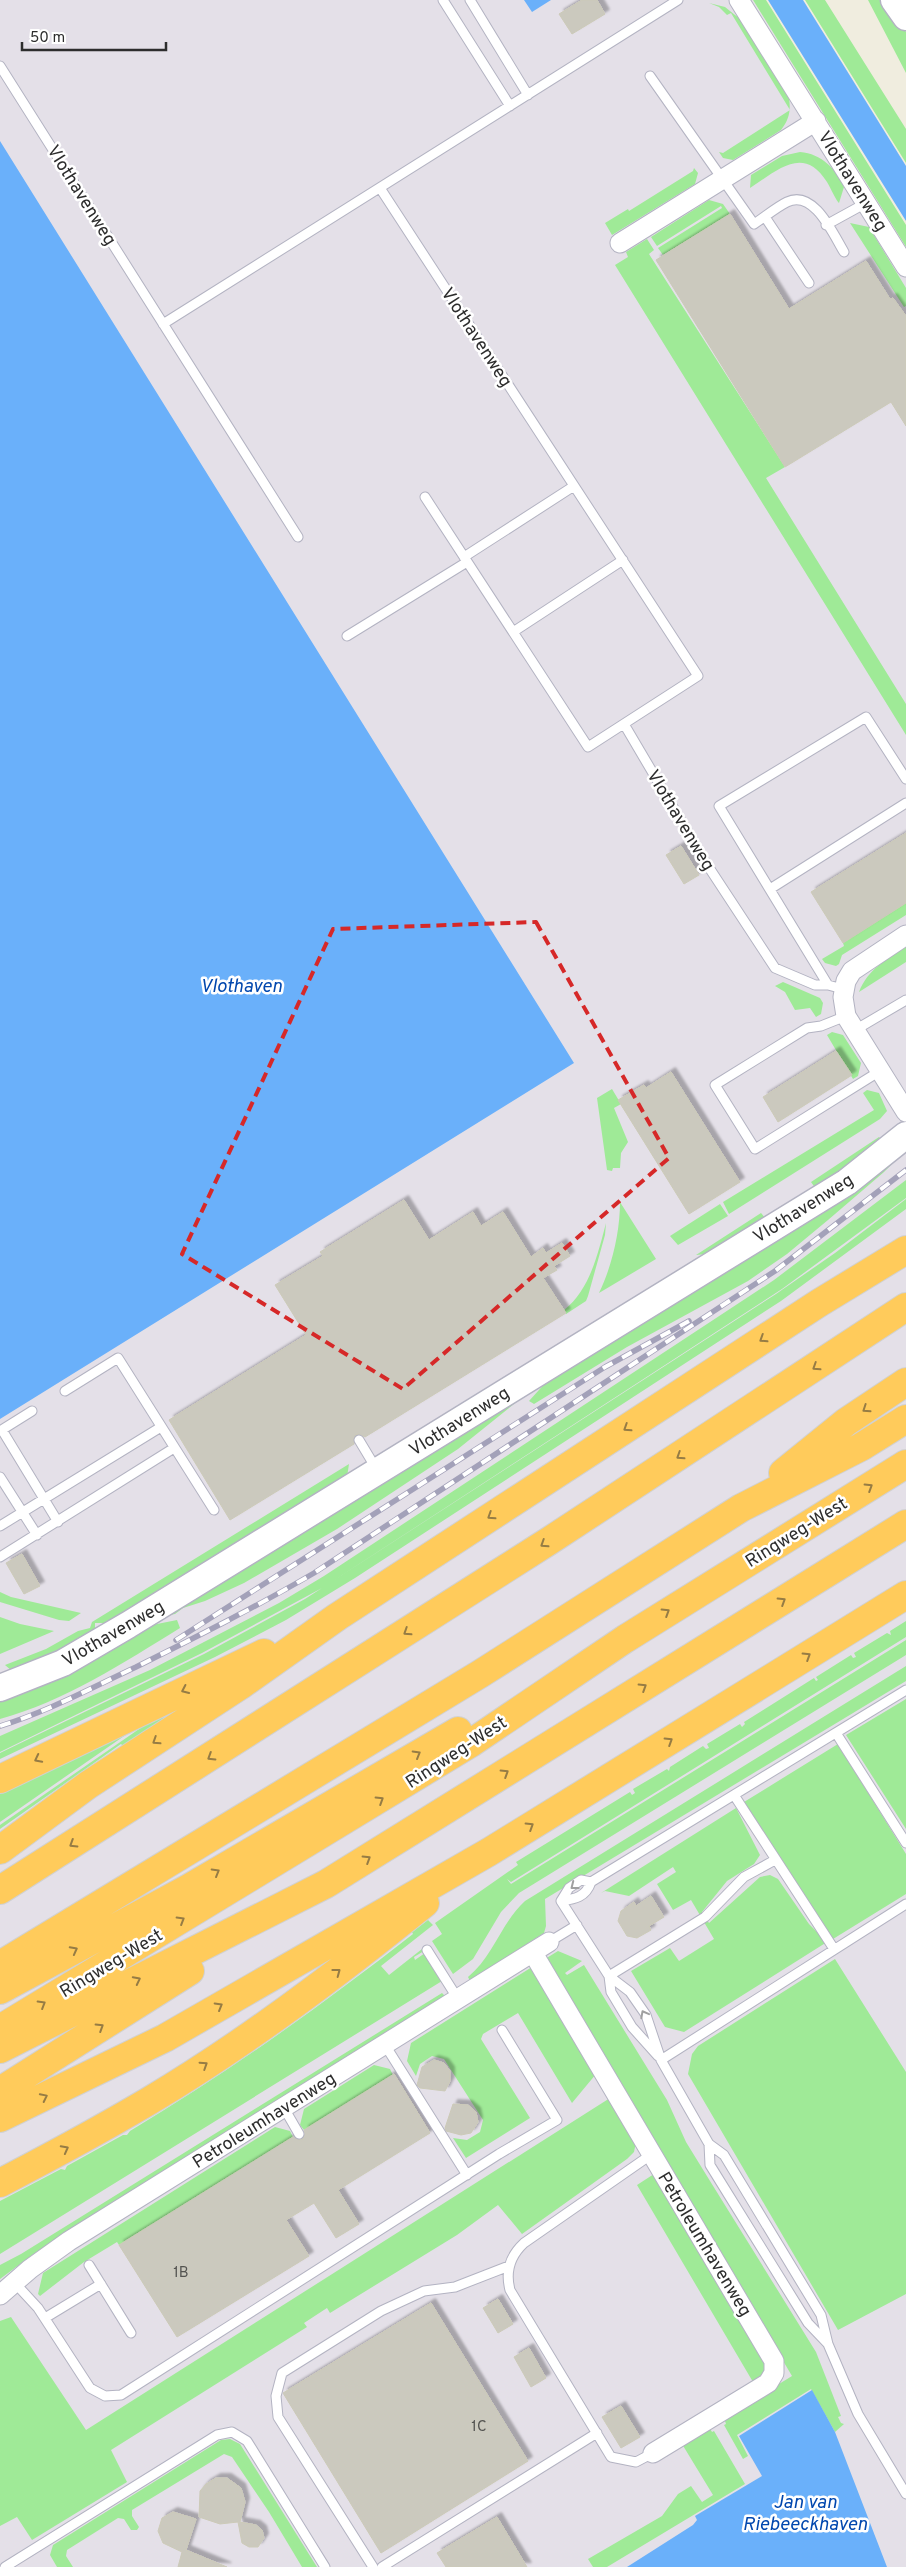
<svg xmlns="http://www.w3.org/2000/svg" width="906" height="2567" font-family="Overpass,sans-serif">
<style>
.industrial{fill:#e4e0e8}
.green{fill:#9fea97}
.water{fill:#6ab0fa}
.building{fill:#cbc9be;stroke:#cccab8;filter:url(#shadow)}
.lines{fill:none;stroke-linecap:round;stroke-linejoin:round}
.lane-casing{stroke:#b3b3c2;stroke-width:11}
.street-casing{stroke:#b3b3c2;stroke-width:21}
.secondary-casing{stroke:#b3b3c2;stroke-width:29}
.highway-casing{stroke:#d1d1d1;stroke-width:30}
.lane{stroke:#fff;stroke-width:9}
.street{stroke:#fff;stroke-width:19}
.secondary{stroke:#fff;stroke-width:26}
.highway{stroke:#ffcb5b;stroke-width:28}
.rail-casing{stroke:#a3a1b9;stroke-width:5.5}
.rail{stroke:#fff;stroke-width:4;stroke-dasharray:11;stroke-linecap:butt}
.oneway{stroke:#967c44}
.oneway2{stroke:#a0a0a0}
.marked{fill:none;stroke:#d62828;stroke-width:4;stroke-dasharray:10 6;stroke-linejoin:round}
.labels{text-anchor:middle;stroke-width:5;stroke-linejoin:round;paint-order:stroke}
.number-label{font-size:15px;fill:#545451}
.street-label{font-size:18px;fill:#2d2d2d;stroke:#fff}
.water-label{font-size:19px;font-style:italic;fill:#0147ae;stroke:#fff}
</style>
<defs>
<filter id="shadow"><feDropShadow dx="4.5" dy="-4.5" stdDeviation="1" flood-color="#0004"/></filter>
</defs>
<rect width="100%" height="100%" fill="#f0eddf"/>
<path class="industrial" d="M 0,0 L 753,0 L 906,247 L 906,2567 L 0,2567 Z"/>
<path class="green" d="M 753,0 L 766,0 L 906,225 L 906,247 Z
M 805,0 L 825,0 L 906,129 L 906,163 Z
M 868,0 L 885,0 L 906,32 L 906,73 Z
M 709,3 L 725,7 L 740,19 L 789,98 C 791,111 789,120 781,130 L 733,160 L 723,158 L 719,152 L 723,153 L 790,110 L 731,13 L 727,15 L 719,7 Z
M 800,152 C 822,154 835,168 844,187 L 839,203 C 837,202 831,189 827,182 C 803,144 777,171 750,188 L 751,175 L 782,156 Z
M 694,168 L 698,173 L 695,184 L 612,235 L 605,223 L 628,209 L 629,211 L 693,171 Z
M 709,200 L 723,204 L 730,214 L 663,255 L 658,248 L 722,208 L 721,206 L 657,246 L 651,237 Z
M 850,223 L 869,227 L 906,288 L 906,306 L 904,307 Z
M 647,239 L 654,250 L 649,254 L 785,467 L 766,478 L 906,704 L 906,735 L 615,265 L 628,257 L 626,252 Z
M 906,903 L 906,915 L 842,955 L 839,964 L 836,966 L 825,963 L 822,959 L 844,946 L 843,943 Z
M 906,947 L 906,962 L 859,992 C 868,969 886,960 906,947 Z
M 783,982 L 820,998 L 823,1003 L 821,1014 L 816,1017 L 810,1008 L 795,1010 L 785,992 L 775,986 Z
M 832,1032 L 843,1035 L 861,1063 L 858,1076 L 853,1079 L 827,1035 Z
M 612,1089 L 621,1104 L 614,1108 L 628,1142 L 621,1153 L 620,1168 L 613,1168 L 612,1171 L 607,1170 L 597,1098 Z
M 867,1090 L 879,1093 L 887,1111 L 880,1119 L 729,1214 L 723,1202 L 874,1110 L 863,1093 Z
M 879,1137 L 881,1139 L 878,1143 L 816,1189 L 811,1182 Z
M 906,1150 L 884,1172 L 828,1220 L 787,1254 L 748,1281 L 627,1347 L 534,1404 L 529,1401 L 548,1380 Z
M 906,1180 L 906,1198 L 782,1289 L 322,1588 L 202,1653 L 0,1752 L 0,1736 L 150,1670 L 279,1603 L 324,1576 L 774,1280 Z
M 906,1199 L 906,1209 L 781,1301 L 355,1578 L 286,1620 L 215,1657 L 0,1759 L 0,1753 L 204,1654 L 305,1599 L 776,1294 L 835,1253 Z
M 620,1202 L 656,1259 L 599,1293 C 612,1266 620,1232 620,1202 Z
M 720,1204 L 728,1216 L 678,1245 L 670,1236 Z
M 761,1213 L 766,1219 L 707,1254 L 696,1255 Z
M 606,1223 L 605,1235 L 588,1296 L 586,1301 L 566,1314 L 564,1310 C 590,1290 598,1253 606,1223 Z
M 529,1392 L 458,1449 L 337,1529 L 244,1583 L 205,1601 L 183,1608 L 175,1614 L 164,1616 Z
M 349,1464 L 347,1477 L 111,1623 L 95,1623 L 95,1630 L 81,1641 L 12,1671 L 5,1665 L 46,1649 L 78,1631 L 90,1628 L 92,1622 Z
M 0,1592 L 11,1597 L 81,1613 L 69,1621 L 59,1620 L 0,1602 Z
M 0,1617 L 20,1624 L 54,1631 L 0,1654 Z
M 177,1620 L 180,1628 C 125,1662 63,1702 0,1719 L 0,1701 L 147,1626 Z
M 906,1621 L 906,1637 L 511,1882 L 507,1879 L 511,1884 L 906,1640 L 906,1655 L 519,1893 L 501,1912 L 473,1959 L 453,1974 L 432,1941 L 442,1934 L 435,1923 L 518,1865 L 516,1862 L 630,1792 L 632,1795 L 635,1793 L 633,1789 L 667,1769 L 669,1771 L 670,1767 L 703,1746 L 706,1749 L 709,1748 L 707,1744 L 740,1724 L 742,1727 L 745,1724 L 744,1722 L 814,1678 L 816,1681 L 818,1680 L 816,1677 L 851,1655 L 853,1658 L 856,1657 L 854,1653 L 887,1633 L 891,1635 L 890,1631 Z
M 906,1666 L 906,1681 L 545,1899 L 546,1926 L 544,1933 L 470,1981 L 468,1977 C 493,1957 501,1923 525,1901 Z
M 210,1688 L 123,1746 L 121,1744 L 0,1829 L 0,1825 L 142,1727 L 140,1725 L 0,1822 L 0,1786 Z
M 906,1699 L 906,1829 L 846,1735 Z
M 838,1744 L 906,1854 L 906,1894 L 833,1939 L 744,1802 Z
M 736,1808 L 760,1855 L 754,1864 L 727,1881 L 702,1912 L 709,1923 L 760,1877 L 770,1875 L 778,1879 L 809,1924 L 827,1942 L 684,2032 L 665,2027 L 631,1971 L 670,1948 L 679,1961 L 714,1939 L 691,1900 L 673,1910 L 657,1884 L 676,1872 L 673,1867 L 629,1896 L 605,1891 L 601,1893 Z
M 428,1920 L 433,1925 L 381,1966 L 389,1975 L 422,1949 L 424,1951 L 414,1957 L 415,1960 L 425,1953 L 442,1981 L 0,2254 L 0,2201 L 61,2169 L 65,2170 L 67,2166 L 123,2135 L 127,2135 L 130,2131 C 229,2072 322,2005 413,1934 L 412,1932 Z
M 558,1951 L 582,1961 L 565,1973 L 567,1975 L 584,1965 L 667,2100 L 686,2142 L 710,2181 L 816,2352 L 841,2416 L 838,2417 L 841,2423 L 844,2424 L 835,2432 L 811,2389 L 737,2435 L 748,2456 L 743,2459 L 724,2425 L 726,2424 L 724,2418 L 792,2376 L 545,1959 Z
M 835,1959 L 906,2072 L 906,2294 L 838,2330 L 688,2074 L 692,2054 L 698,2046 Z
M 532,1967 L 596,2074 L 572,2103 L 518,2013 L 483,2034 L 481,2039 L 530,2118 L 466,2158 L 453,2138 L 467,2140 L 480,2132 L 483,2120 L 444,2059 L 432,2056 L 420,2064 L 416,2076 L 407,2061 L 411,2043 Z
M 442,1993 L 445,1996 L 118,2200 L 35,2253 L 0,2279 L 0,2265 L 21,2254 Z
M 374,2065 L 390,2069 L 393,2075 L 304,2130 L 300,2125 L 304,2109 Z
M 610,2098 L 636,2142 L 634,2152 L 627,2159 L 522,2234 L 498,2205 L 457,2235 L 330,2313 L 327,2308 L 304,2323 L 307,2327 L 111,2450 L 127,2482 L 32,2540 L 17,2517 L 0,2526 L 0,2321 L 11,2317 L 86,2430 Z
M 275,2127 L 290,2131 L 293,2137 L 119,2245 L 117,2242 L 84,2262 L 40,2296 L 38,2294 L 43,2273 Z
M 654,2174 L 765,2360 L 765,2374 L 753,2382 L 637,2185 Z
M 709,2427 L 712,2432 L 714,2431 L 745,2484 L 607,2567 L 593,2567 L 588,2559 L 662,2516 L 678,2494 L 691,2486 L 702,2502 L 713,2495 L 682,2444 Z
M 230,2439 L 240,2444 L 317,2567 L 302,2567 L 269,2512 L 232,2457 L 224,2454 L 132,2510 L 132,2516 L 139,2527 L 137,2530 L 131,2530 L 124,2519 L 118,2518 L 67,2550 L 66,2556 L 73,2567 L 57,2567 L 50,2555 L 53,2545 L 221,2440 Z"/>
<path class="water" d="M 524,0 L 551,0 L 532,12 Z
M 768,0 L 803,0 L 906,166 L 906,221 Z
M 0,141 L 574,1063 L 0,1419 Z
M 812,2390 L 835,2432 L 887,2567 L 627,2567 L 693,2525 L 697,2520 L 695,2516 L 762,2476 L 739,2436 Z"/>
<path class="building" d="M 582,0 L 597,0 L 605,14 L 572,34 L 559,14 Z
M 730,214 L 789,309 L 866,261 L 890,299 L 893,298 L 906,316 L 906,426 L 891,402 L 785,467 L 656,260 Z
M 906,833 L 906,903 L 843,943 L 811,892 Z
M 681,846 L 699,875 L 684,884 L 666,855 Z
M 836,1051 L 852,1075 L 778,1122 L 763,1097 Z
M 671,1072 L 740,1182 L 689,1214 L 618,1100 L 644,1085 L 646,1088 Z
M 404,1200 L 429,1240 L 473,1212 L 481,1226 L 503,1212 L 531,1257 L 543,1248 L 546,1253 L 562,1243 L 570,1256 L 554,1266 L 557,1270 L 543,1278 L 566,1313 L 365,1437 L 359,1434 L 355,1435 L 354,1444 L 230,1520 L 169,1420 L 306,1335 L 275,1285 L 323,1256 L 320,1252 Z
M 22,1554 L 40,1586 L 24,1594 L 6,1563 Z
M 651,1896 L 664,1917 L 649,1926 L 651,1930 L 637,1938 L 627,1936 L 618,1921 L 621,1911 L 634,1902 L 636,1906 Z
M 434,2060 L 444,2063 L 450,2071 L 450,2081 L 445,2091 L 420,2088 L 417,2085 L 422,2067 Z
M 394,2074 L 430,2133 L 338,2190 L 359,2224 L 336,2238 L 314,2203 L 286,2220 L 309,2256 L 177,2337 L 119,2245 L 293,2137 L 299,2140 L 303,2139 L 305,2134 L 304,2130 Z
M 453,2104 L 468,2105 L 476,2112 L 478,2122 L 471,2133 L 461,2135 L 446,2131 L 445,2128 Z
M 498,2299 L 513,2324 L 498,2333 L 483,2308 Z
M 431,2303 L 528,2461 L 381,2553 L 283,2393 Z
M 529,2348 L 546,2378 L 531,2387 L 514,2357 Z
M 621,2406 L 640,2437 L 621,2448 L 602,2417 Z
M 216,2478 L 227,2478 L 241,2488 L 245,2502 L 240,2522 L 256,2525 L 262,2530 L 264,2538 L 258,2547 L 249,2547 L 242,2543 L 238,2522 L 220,2524 L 199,2517 L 200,2491 L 206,2484 Z
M 173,2512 L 196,2519 L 186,2550 L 227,2567 L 178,2567 L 182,2552 L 163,2543 L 158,2531 L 162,2518 Z
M 497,2517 L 527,2567 L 446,2567 L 437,2553 Z"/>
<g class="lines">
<g class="lane-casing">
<path id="lane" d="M 443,0 L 510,106
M 470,0 L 528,95
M 0,66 L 298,537
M 650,76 L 754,224 C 765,217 775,208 787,202 C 814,189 833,234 844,252
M 380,188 L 698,676 L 588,747 L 425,497
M 765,217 L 809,283
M 826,225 L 866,203
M 163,324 L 678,0
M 464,557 L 574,486
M 513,632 L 623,560
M 347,636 L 467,562
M 624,724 L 706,863 L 775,968 L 815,985 L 828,985
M 770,889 L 906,803
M 843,989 L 828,985 L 719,806 L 866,717 L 906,779
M 846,1016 L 821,1026 L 807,1028 L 715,1085 L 755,1149 L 880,1071
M 855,1030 L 906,1000
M 65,1391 L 118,1358 L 214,1510
M 2,1430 L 58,1522
M 0,1431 L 32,1411
M 359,1440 L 377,1470
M 0,1477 L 37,1535
M 0,1526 L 161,1427
M 0,1557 L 174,1448
M 836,1733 L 906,1843
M 734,1795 L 834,1949
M 561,1901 L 609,1976 L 630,1992 L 646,2015 L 661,2060 L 709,2144 L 724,2155 L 821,2315 L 828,2344
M 561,1901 C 575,1899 586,1897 591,1882 L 906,1690
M 561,1901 L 569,1888 L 581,1880 L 591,1882
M 549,1942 L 577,1925
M 427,1950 L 458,1999
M 609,1976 L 705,1917 L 744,1877 L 775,1860
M 609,1976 L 611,1992 L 632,2027 L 658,2056
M 385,2045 L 467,2175
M 661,2060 L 906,1904
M 284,2108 L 299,2134
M 709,2144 L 710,2165 L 808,2323 L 828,2344 L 858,2414 L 906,2494
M 652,2154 L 524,2243 C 510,2256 505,2271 510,2290 L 611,2457 L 636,2462 L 653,2453
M 89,2265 L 131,2333
M 14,2282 L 38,2308 L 90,2388 L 105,2396 L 121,2395 L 499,2154 L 557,2120 L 502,2030
M 45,2318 L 101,2284
M 5,2567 L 217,2435 L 232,2432 L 247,2441 L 325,2567
M 373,2567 L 278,2417 L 276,2396 L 282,2373 L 381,2311 L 424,2291 L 455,2287 L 509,2266
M 382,2567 L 597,2433"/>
</g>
<g class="street-casing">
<path id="street" d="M 739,0 L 906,267
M 620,243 L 816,121
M 906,935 L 852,971 L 846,981 L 843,997 L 846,1016 L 906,1112
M 533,1953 L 774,2361 L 774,2373 L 768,2383 L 653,2453
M 0,2295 L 30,2269 L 69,2241 L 549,1942"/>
</g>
<g class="secondary-casing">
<path id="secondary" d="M 894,0 L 906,17
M 0,1688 L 63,1663 L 128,1625 L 847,1182 L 906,1135"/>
</g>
<g class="highway-casing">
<path id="highway" d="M 783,1473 L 846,1422 L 906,1382
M 0,1779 L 264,1653
M 0,1850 L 88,1785 L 241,1685 L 337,1617 L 819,1303 L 906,1250
M 0,1890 L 549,1541 L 906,1307
M 0,1965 L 480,1674 L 741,1508 L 861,1447 L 906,1419
M 0,1990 L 187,1889 L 458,1731
M 0,2029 L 471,1743 L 625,1639 L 906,1464
M 0,2049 L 326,1884 L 906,1524
M 0,2091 L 190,1971
M 0,2118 L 165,2038 L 489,1852 L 906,1595
M 0,2183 C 50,2157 100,2130 149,2101 C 246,2043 337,1974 425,1903"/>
</g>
<use href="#lane" class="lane"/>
<use href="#street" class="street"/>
<use href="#secondary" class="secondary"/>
<use href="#highway" class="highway"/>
<g class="rail-casing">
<path id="rail" d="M 176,1640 L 605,1367 L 689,1321
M 0,1726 C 47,1712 91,1688 136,1667 C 196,1637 256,1607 314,1573 L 775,1271 L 906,1170"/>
</g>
<use href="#rail" class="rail"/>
</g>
<defs><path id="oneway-chevron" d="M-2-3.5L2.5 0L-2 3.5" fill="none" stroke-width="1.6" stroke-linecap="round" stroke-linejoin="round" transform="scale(1.25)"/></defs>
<g class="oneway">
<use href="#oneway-chevron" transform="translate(763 1339) rotate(147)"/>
<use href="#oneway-chevron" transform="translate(816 1367) rotate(147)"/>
<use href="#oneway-chevron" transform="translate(866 1409) rotate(146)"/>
<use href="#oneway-chevron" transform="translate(627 1428) rotate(147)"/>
<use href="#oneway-chevron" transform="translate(680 1456) rotate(147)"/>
<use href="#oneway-chevron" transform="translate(869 1487) rotate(-32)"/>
<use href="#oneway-chevron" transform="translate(491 1516) rotate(147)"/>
<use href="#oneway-chevron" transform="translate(544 1544) rotate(147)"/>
<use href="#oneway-chevron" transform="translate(782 1601) rotate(-32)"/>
<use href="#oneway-chevron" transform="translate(666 1612) rotate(-32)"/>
<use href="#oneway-chevron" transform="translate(407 1632) rotate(147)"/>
<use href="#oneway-chevron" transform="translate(807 1656) rotate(-32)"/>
<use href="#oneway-chevron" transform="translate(643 1687) rotate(-32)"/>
<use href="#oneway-chevron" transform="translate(185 1690) rotate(155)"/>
<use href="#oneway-chevron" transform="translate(156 1741) rotate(147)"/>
<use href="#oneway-chevron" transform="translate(669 1741) rotate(-32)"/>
<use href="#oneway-chevron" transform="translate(417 1754) rotate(-30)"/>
<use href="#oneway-chevron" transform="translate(211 1757) rotate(148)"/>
<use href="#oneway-chevron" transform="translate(38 1759) rotate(153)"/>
<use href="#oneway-chevron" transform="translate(505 1773) rotate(-32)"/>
<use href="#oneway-chevron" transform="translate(380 1800) rotate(-32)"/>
<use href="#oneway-chevron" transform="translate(530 1826) rotate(-32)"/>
<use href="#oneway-chevron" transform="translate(73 1844) rotate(148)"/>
<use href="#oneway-chevron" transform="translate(367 1859) rotate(-32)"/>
<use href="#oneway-chevron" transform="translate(216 1872) rotate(-30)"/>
<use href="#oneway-chevron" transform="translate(181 1920) rotate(-31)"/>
<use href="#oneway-chevron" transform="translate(74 1950) rotate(-28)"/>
<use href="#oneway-chevron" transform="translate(337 1972) rotate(-37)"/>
<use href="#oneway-chevron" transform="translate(137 1980) rotate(-27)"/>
<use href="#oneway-chevron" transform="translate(42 2004) rotate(-31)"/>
<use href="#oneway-chevron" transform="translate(219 2006) rotate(-30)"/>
<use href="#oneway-chevron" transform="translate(100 2027) rotate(-32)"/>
<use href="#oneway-chevron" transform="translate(204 2065) rotate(-33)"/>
<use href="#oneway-chevron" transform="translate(44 2097) rotate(-26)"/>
<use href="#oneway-chevron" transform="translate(65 2149) rotate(-28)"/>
</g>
<g class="oneway2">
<use href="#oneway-chevron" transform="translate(574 1886) rotate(142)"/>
<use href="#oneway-chevron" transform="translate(644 2014) rotate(-118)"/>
</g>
<path class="marked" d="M 536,922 L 669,1158 L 403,1389 L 182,1254 L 333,929 Z"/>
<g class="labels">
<g class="number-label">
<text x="181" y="2277">1B</text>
<text x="479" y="2431">1C</text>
</g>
<g class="street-label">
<text transform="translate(853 181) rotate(58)" y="6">Vlothavenweg</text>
<text transform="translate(82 195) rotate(58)" y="6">Vlothavenweg</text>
<text transform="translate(477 337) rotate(57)" y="6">Vlothavenweg</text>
<text transform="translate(681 820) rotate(59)" y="6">Vlothavenweg</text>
<text transform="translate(803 1208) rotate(-32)" y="6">Vlothavenweg</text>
<text transform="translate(459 1421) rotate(-32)" y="6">Vlothavenweg</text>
<text transform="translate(796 1532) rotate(-32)" y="6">Ringweg-West</text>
<text transform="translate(113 1633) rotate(-30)" y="6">Vlothavenweg</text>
<text transform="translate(456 1752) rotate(-33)" y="6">Ringweg-West</text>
<text transform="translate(111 1963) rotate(-31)" y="6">Ringweg-West</text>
<text transform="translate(264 2120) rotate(-32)" y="6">Petroleumhavenweg</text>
<text transform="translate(705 2244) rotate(59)" y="6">Petroleumhavenweg</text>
</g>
<g class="water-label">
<text x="241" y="992">Vlothaven</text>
<text x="805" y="2508">Jan van<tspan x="805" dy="22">Riebeeckhaven</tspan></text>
</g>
</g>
<path d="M22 42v8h144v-8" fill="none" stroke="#2d2d2d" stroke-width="2.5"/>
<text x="30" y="42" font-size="15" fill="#2d2d2d" stroke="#ffffff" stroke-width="4" paint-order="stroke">50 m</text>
</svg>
